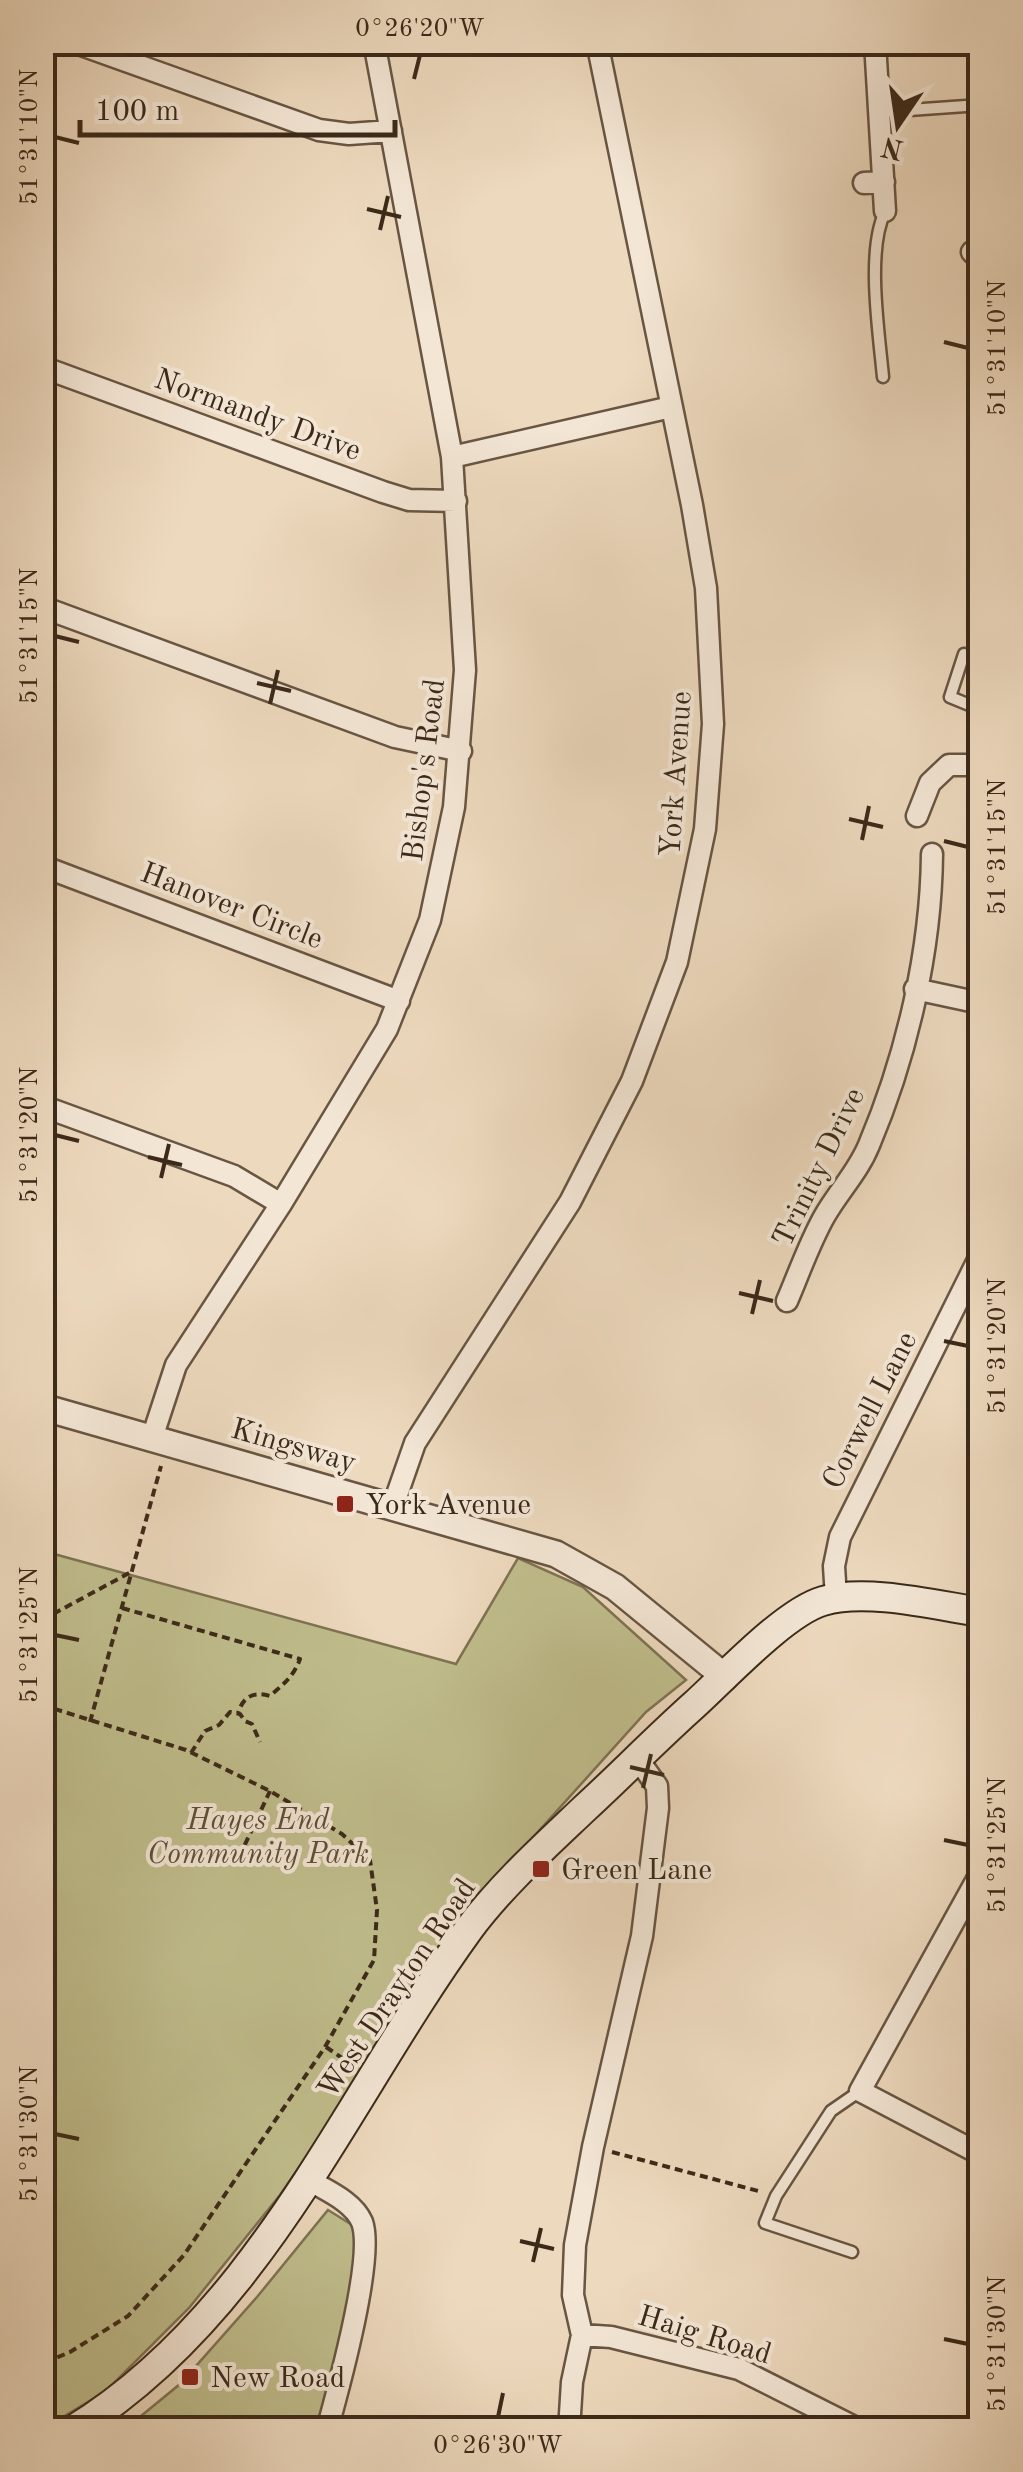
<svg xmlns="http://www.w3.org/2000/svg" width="1023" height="2472" font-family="'Old Standard TT',serif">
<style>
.green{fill:#c0bd8c;stroke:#7e7352;stroke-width:2.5}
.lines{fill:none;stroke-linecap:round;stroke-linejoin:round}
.service-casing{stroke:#685542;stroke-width:15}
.minor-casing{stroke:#685542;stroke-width:25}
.tertiary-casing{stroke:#685542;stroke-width:30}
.secondary-casing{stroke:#3b2919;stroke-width:32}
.path{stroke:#3b2919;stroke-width:4;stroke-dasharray:8 5;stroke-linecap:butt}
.service{stroke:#f3e6d5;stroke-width:10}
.minor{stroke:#f3e6d5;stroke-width:20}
.tertiary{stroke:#f3e6d5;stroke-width:25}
.secondary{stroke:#f3e6d5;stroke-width:28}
.ticks{fill:none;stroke:#3b2919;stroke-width:4}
.poi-dot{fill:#8f2418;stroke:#f3e6d5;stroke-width:4}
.labels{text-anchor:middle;stroke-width:8;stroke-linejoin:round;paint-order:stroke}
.street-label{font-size:30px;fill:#3b2919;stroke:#f3e6d5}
.poi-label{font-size:30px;fill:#3b2919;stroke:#f3e6d5;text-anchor:start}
.park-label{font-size:30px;font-style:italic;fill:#5c4e36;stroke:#f3e6d5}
.neatline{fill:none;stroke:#3b2919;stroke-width:4}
.ticks-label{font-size:25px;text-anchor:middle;fill:#3b2919}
</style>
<rect width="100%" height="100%" fill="#edd9be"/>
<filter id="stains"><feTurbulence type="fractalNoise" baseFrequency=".002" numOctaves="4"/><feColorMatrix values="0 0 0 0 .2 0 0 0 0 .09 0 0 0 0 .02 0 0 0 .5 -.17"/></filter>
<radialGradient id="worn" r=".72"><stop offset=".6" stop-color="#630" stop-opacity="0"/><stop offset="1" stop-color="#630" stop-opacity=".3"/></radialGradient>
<path class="green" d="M 43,1551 L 456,1664 L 518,1558 L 583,1587 L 686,1680 L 646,1712 L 473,1904 L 361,2078 L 280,2195 L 189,2308 L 106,2391 L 43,2429 Z
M 328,2210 L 357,2228 L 356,2265 L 323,2429 L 124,2430 L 180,2384 L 257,2297 Z"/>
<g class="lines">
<g class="service-casing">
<path id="service" d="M 881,112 L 980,105
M 883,377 C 879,333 866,251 885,212
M 964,654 L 950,697 L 972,706 L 980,705
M 852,2252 L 765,2223 L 776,2196 L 831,2111 L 860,2091"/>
</g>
<g class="minor-casing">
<path id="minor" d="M 73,42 L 319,130 L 349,134 L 391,131
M 875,42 L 885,211
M 864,183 L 884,182
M 972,252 L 980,259
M 42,367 L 383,492 L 409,500 L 456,501
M 452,457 L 671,407
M 42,607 L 395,737 L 461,751
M 917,816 L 930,783 L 949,765 L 980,765
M 42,866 L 399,1001
M 915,989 L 980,1003
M 42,1106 L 234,1176 L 281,1204
M 787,1301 C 799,1273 809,1244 824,1217 C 838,1192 858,1172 869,1145 C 907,1055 931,951 932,854
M 152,1438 L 176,1365 L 281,1204 L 387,1029 L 430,920 L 454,807 L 465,670 L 452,457 L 374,42
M 393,1506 L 415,1443 L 570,1202 L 632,1081 L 677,962 L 705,829 L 713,724 L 706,588 L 692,505 L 597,42
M 836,1598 L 834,1566 L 840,1537 L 980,1256
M 980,1874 L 860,2091 L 980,2154
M 307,2179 C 325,2190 353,2201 362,2222 C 375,2257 338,2390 327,2430
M 582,2335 L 611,2337 L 739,2369 L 860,2430
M 569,2430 L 572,2382 L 582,2335 L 573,2295 L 575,2245 L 593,2147 L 642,1936 L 658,1808 L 657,1786 L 637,1758"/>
</g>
<g class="tertiary-casing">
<path id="tertiary" d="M 42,1407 L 556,1554 L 615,1587 L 725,1677"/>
</g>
<g class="secondary-casing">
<path id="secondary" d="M 73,2430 C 260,2315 345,2100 469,1929 C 502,1885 544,1847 584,1809 C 621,1775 656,1739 694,1705 C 725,1677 785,1612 823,1601 C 866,1588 935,1605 980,1612"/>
</g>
<path class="path" d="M 122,1608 L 300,1659 C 293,1678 282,1685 270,1696 C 253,1691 243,1697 238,1713
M 42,1620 L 131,1572
M 42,1705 L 186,1750 L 270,1791 L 342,1834 L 370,1860 L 377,1910 L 374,1960 L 325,2047 L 184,2255 L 128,2316 L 70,2352 L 42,2364
M 90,1722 L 161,1466
M 191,1753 L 205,1731 L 219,1725 L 230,1712 L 240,1714 L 245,1721 L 252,1724 L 260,1742
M 237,1852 L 241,1853 L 270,1791
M 326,2047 L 351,2064
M 612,2152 L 762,2192"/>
<use href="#service" class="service"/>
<use href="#minor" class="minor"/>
<use href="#tertiary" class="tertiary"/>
<use href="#secondary" class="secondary"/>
</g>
<path class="ticks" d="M 414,79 L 420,55M 55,137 L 79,143M 367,209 L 401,217M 380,230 L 388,196M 944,342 L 968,348M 55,636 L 79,642M 257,683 L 291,691M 270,704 L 278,670M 849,819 L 883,827M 862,840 L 869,806M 944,841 L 968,847M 55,1135 L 79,1141M 148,1157 L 182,1165M 161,1178 L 169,1144M 739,1293 L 773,1301M 752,1314 L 760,1280M 944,1341 L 968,1346M 55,1635 L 79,1640M 630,1767 L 664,1775M 643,1788 L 651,1754M 944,1840 L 968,1845M 55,2134 L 79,2139M 520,2241 L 554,2249M 533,2262 L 541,2228M 944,2339 L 968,2344M 498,2417 L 503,2393"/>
<g class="poi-dot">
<rect x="335" y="1494" width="20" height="20" rx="5"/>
<rect x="531" y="1859" width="20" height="20" rx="5"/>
<rect x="180" y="2367" width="20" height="20" rx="5"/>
</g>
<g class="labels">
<g class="street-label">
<text transform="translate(258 414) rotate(20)" y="10">Normandy Drive</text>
<text transform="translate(423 770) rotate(-83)" y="10">Bishop's Road</text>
<text transform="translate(675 774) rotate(-86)" y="10">York Avenue</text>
<text transform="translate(232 905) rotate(21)" y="10">Hanover Circle</text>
<text transform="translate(818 1167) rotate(-64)" y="10">Trinity Drive</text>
<text transform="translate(869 1410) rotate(-63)" y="10">Corwell Lane</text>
<text transform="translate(294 1445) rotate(16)" y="10">Kingsway</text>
<text transform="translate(396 1988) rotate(-56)" y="10">West Drayton Road</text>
<text transform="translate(705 2334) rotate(17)" y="10">Haig Road</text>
</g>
<g class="poi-label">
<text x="365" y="1514">York Avenue</text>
<text x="561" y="1879">Green Lane</text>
<text x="210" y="2387">New Road</text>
</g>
<g class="park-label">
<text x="258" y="1829">Hayes End<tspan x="258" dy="34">Community Park</tspan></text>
</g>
</g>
<rect width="1023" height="2472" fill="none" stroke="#edd9be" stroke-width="110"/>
<g transform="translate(898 125) rotate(193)" stroke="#f3e6d5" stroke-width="8" paint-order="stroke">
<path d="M0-8L18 38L0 25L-18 38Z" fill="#3b2919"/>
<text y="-15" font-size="28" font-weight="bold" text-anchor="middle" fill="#3b2919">N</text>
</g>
<path d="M80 120v15h315v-15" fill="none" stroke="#3b2919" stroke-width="5"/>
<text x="95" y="120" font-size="30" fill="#3b2919" stroke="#f3e6d5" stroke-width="8" paint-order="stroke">100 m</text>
<rect x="55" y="55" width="913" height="2362" class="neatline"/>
<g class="ticks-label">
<text x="420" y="36">0°26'20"W</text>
<text transform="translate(28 137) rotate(-90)" y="9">51°31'10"N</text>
<text transform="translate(996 348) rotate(-90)" y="9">51°31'10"N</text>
<text transform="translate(28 636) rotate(-90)" y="9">51°31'15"N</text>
<text transform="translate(996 847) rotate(-90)" y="9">51°31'15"N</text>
<text transform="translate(28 1135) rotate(-90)" y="9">51°31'20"N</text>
<text transform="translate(996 1346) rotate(-90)" y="9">51°31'20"N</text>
<text transform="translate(28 1635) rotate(-90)" y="9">51°31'25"N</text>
<text transform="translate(996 1845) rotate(-90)" y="9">51°31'25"N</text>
<text transform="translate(28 2134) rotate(-90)" y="9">51°31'30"N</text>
<text transform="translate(996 2344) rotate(-90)" y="9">51°31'30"N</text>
<text x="498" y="2453">0°26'30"W</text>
</g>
<rect width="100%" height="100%" filter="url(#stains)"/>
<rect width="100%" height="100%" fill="url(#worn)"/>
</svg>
